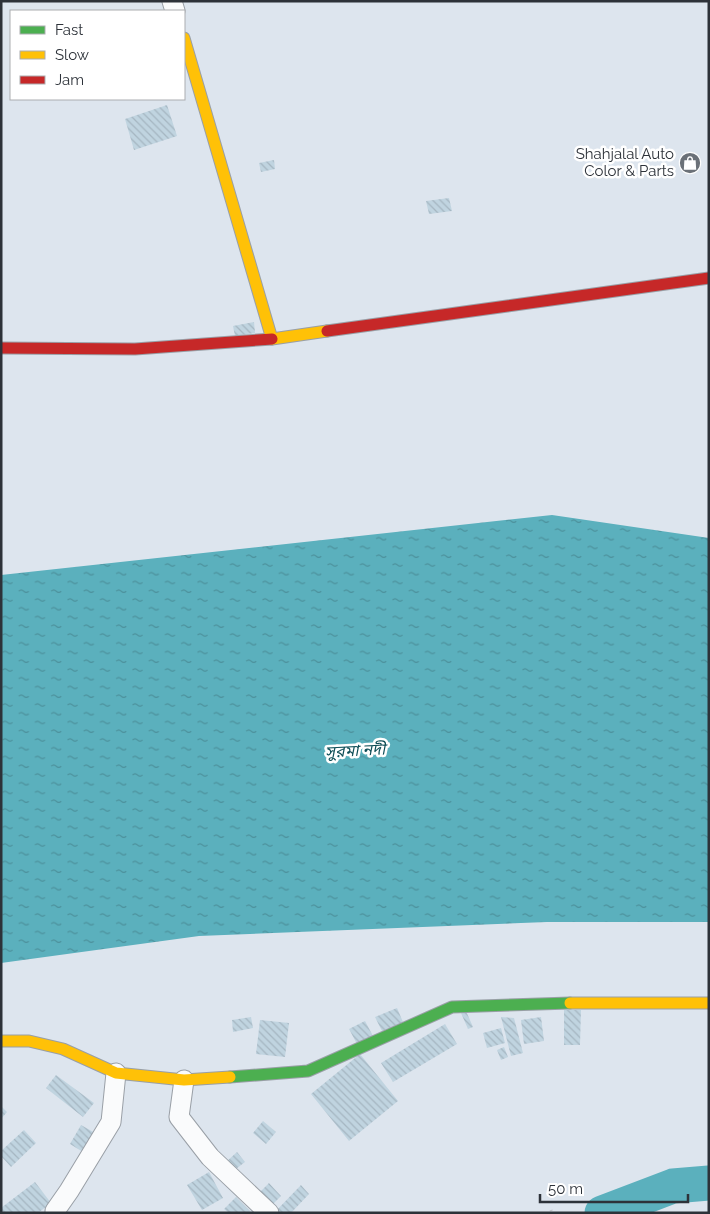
<svg xmlns="http://www.w3.org/2000/svg" width="710" height="1214" font-family="Raleway,'Noto Sans Bengali',sans-serif">
<style>
.water{fill:url(#water-ripples)}
.lines{fill:none;stroke-linecap:round;stroke-linejoin:round}
.river{stroke:#5bb0bd;stroke-width:35}
.building{fill:url(#building-back-hatch)}
.street-casing{stroke:#999fa6;stroke-width:21}
.fast-casing{stroke:#999fa6;stroke-width:13}
.slow-casing{stroke:#999fa6;stroke-width:13}
.jam-casing{stroke:#999fa6;stroke-width:13}
.path{stroke:#c1c3c8;stroke-width:3;stroke-dasharray:1 4;stroke-linecap:butt}
.street{stroke:#fafbfc;stroke-width:19}
.fast{stroke:#4caf50;stroke-width:11}
.slow{stroke:#ffc107;stroke-width:11}
.jam{stroke:#c62828;stroke-width:11}
.labels{text-anchor:middle;stroke-width:5;stroke-linejoin:round;paint-order:stroke}
.poi-label{font-size:15px;fill:#2d3239;stroke:#fff;text-anchor:end}
.water-label{font-size:16px;font-style:italic;fill:#0e4e57;stroke:#fff}
</style>
<defs>
<pattern id="water-ripples" width="26" height="14" patternUnits="userSpaceOnUse" patternTransform="scale(1.25)"><rect width="26" height="14" fill="#5bb0bd"/><path d="M2 4q2-2 4 0t4 0M15 11q2-2 4 0t4 0" fill="none" stroke="#4c909b"/></pattern>
<pattern id="building-back-hatch" width="6" height="6" patternUnits="userSpaceOnUse" patternTransform="scale(1.25)"><rect width="6" height="6" fill="#c0d4e0"/><path d="M-1 5l2 2M0 0l6 6M5-1l2 2" fill="none" stroke="#a5b6c1"/></pattern>
</defs>
<rect width="100%" height="100%" fill="#dde5ee"/>
<path class="water" d="M 552,515 L 709,538 L 709,922 L 547,922 L 199,936 L 1,963 L 1,575 Z"/>
<g class="lines">
<path class="river" d="M 602,1213 L 673,1186 L 709,1183"/>
</g>
<path class="building" d="M 167,105 L 177,136 L 134,150 L 125,119 Z
M 274,160 L 275,169 L 261,172 L 259,163 Z
M 449,198 L 452,211 L 429,214 L 426,201 Z
M 254,322 L 255,333 L 235,336 L 233,326 Z
M 397,1008 L 403,1022 L 382,1031 L 375,1017 Z
M 564,1010 L 581,1010 L 580,1045 L 564,1045 Z
M 466,1011 L 473,1027 L 468,1029 L 461,1013 Z
M 251,1017 L 253,1028 L 233,1032 L 232,1020 Z
M 501,1017 L 514,1018 L 523,1053 L 511,1056 Z
M 541,1017 L 544,1041 L 524,1044 L 521,1020 Z
M 260,1020 L 289,1023 L 285,1057 L 256,1054 Z
M 365,1021 L 373,1036 L 357,1044 L 349,1029 Z
M 445,1024 L 457,1044 L 393,1082 L 381,1063 Z
M 501,1028 L 505,1043 L 487,1048 L 483,1033 Z
M 504,1047 L 508,1057 L 501,1060 L 497,1050 Z
M 360,1054 L 398,1101 L 349,1141 L 311,1094 Z
M 56,1075 L 94,1103 L 83,1117 L 46,1088 Z
M 1,1106 L 7,1112 L 1,1119 Z
M 263,1121 L 276,1132 L 266,1144 L 253,1133 Z
M 81,1125 L 95,1133 L 83,1152 L 70,1144 Z
M 24,1130 L 36,1143 L 11,1167 L 1,1156 L 1,1151 Z
M 237,1152 L 245,1162 L 232,1172 L 225,1163 Z
M 209,1172 L 223,1198 L 202,1210 L 187,1185 Z
M 35,1182 L 51,1203 L 38,1213 L 1,1213 L 1,1208 Z
M 269,1183 L 281,1196 L 271,1206 L 259,1193 Z
M 301,1185 L 309,1194 L 291,1213 L 274,1213 Z
M 236,1197 L 250,1211 L 249,1213 L 229,1213 L 224,1209 Z"/>
<g class="lines">
<g class="street-casing">
<path id="street" d="M 172,1 L 175,11
M 184,1080 L 179,1117 L 210,1157 L 269,1213
M 55,1211 L 69,1191 L 111,1122 L 116,1073"/>
</g>
<g class="fast-casing">
<path id="fast" d="M 230,1077 L 308,1071 L 452,1007 L 570,1003"/>
</g>
<g class="slow-casing">
<path id="slow" d="M 184,38 L 272,339 L 327,331
M 570,1003 L 709,1003
M 1,1041 L 29,1041 L 63,1049 L 116,1073 L 184,1080 L 230,1077"/>
</g>
<g class="jam-casing">
<path id="jam" d="M 327,331 L 709,278
M 1,348 L 135,349 L 272,339"/>
</g>
<path class="path" d="M 551,1210 L 552,1213"/>
<use href="#street" class="street"/>
<use href="#fast" class="fast"/>
<use href="#slow" class="slow"/>
<use href="#jam" class="jam"/>
</g>
<defs>
<g id="shop-disc" transform="scale(1.125)"><circle r="9.5" fill="#6b7178" stroke="#fff"/><path d="M-5-2.5h2.3a2.7 3.5 0 0 1 5.4 0H5L5.5 6h-11ZM-1.5-2.5h3a1.5 2.3 0 0 0-3 0Z" fill="#fff"/></g>
</defs>
<g fill-rule="evenodd">
<use href="#shop-disc" x="690" y="163"/>
</g>
<g class="labels">
<g class="poi-label">
<text x="674" y="159">Shahjalal Auto<tspan x="674" dy="17">Color &amp; Parts</tspan></text>
</g>
<g class="water-label">
<text transform="translate(355 750) rotate(-3)" y="6">সুরমা নদী</text>
</g>
</g>
<rect width="710" height="1214" fill="none" stroke="#2d3239" stroke-width="5"/>
<rect x="10" y="10" width="175" height="90" fill="#ffffff" stroke="#abadb0"/>
<rect x="20" y="26" width="25" height="8" fill="#4caf50" stroke="#abadb0"/>
<text x="55" y="35" font-size="15" fill="#2d3239">Fast</text>
<rect x="20" y="51" width="25" height="8" fill="#ffc107" stroke="#abadb0"/>
<text x="55" y="60" font-size="15" fill="#2d3239">Slow</text>
<rect x="20" y="76" width="25" height="8" fill="#c62828" stroke="#abadb0"/>
<text x="55" y="85" font-size="15" fill="#2d3239">Jam</text>
<path d="M540 1194v8h148v-8" fill="none" stroke="#2d3239" stroke-width="2.5"/>
<text x="548" y="1194" font-size="15" fill="#2d3239" stroke="#ffffff" stroke-width="4" paint-order="stroke">50 m</text>
</svg>
